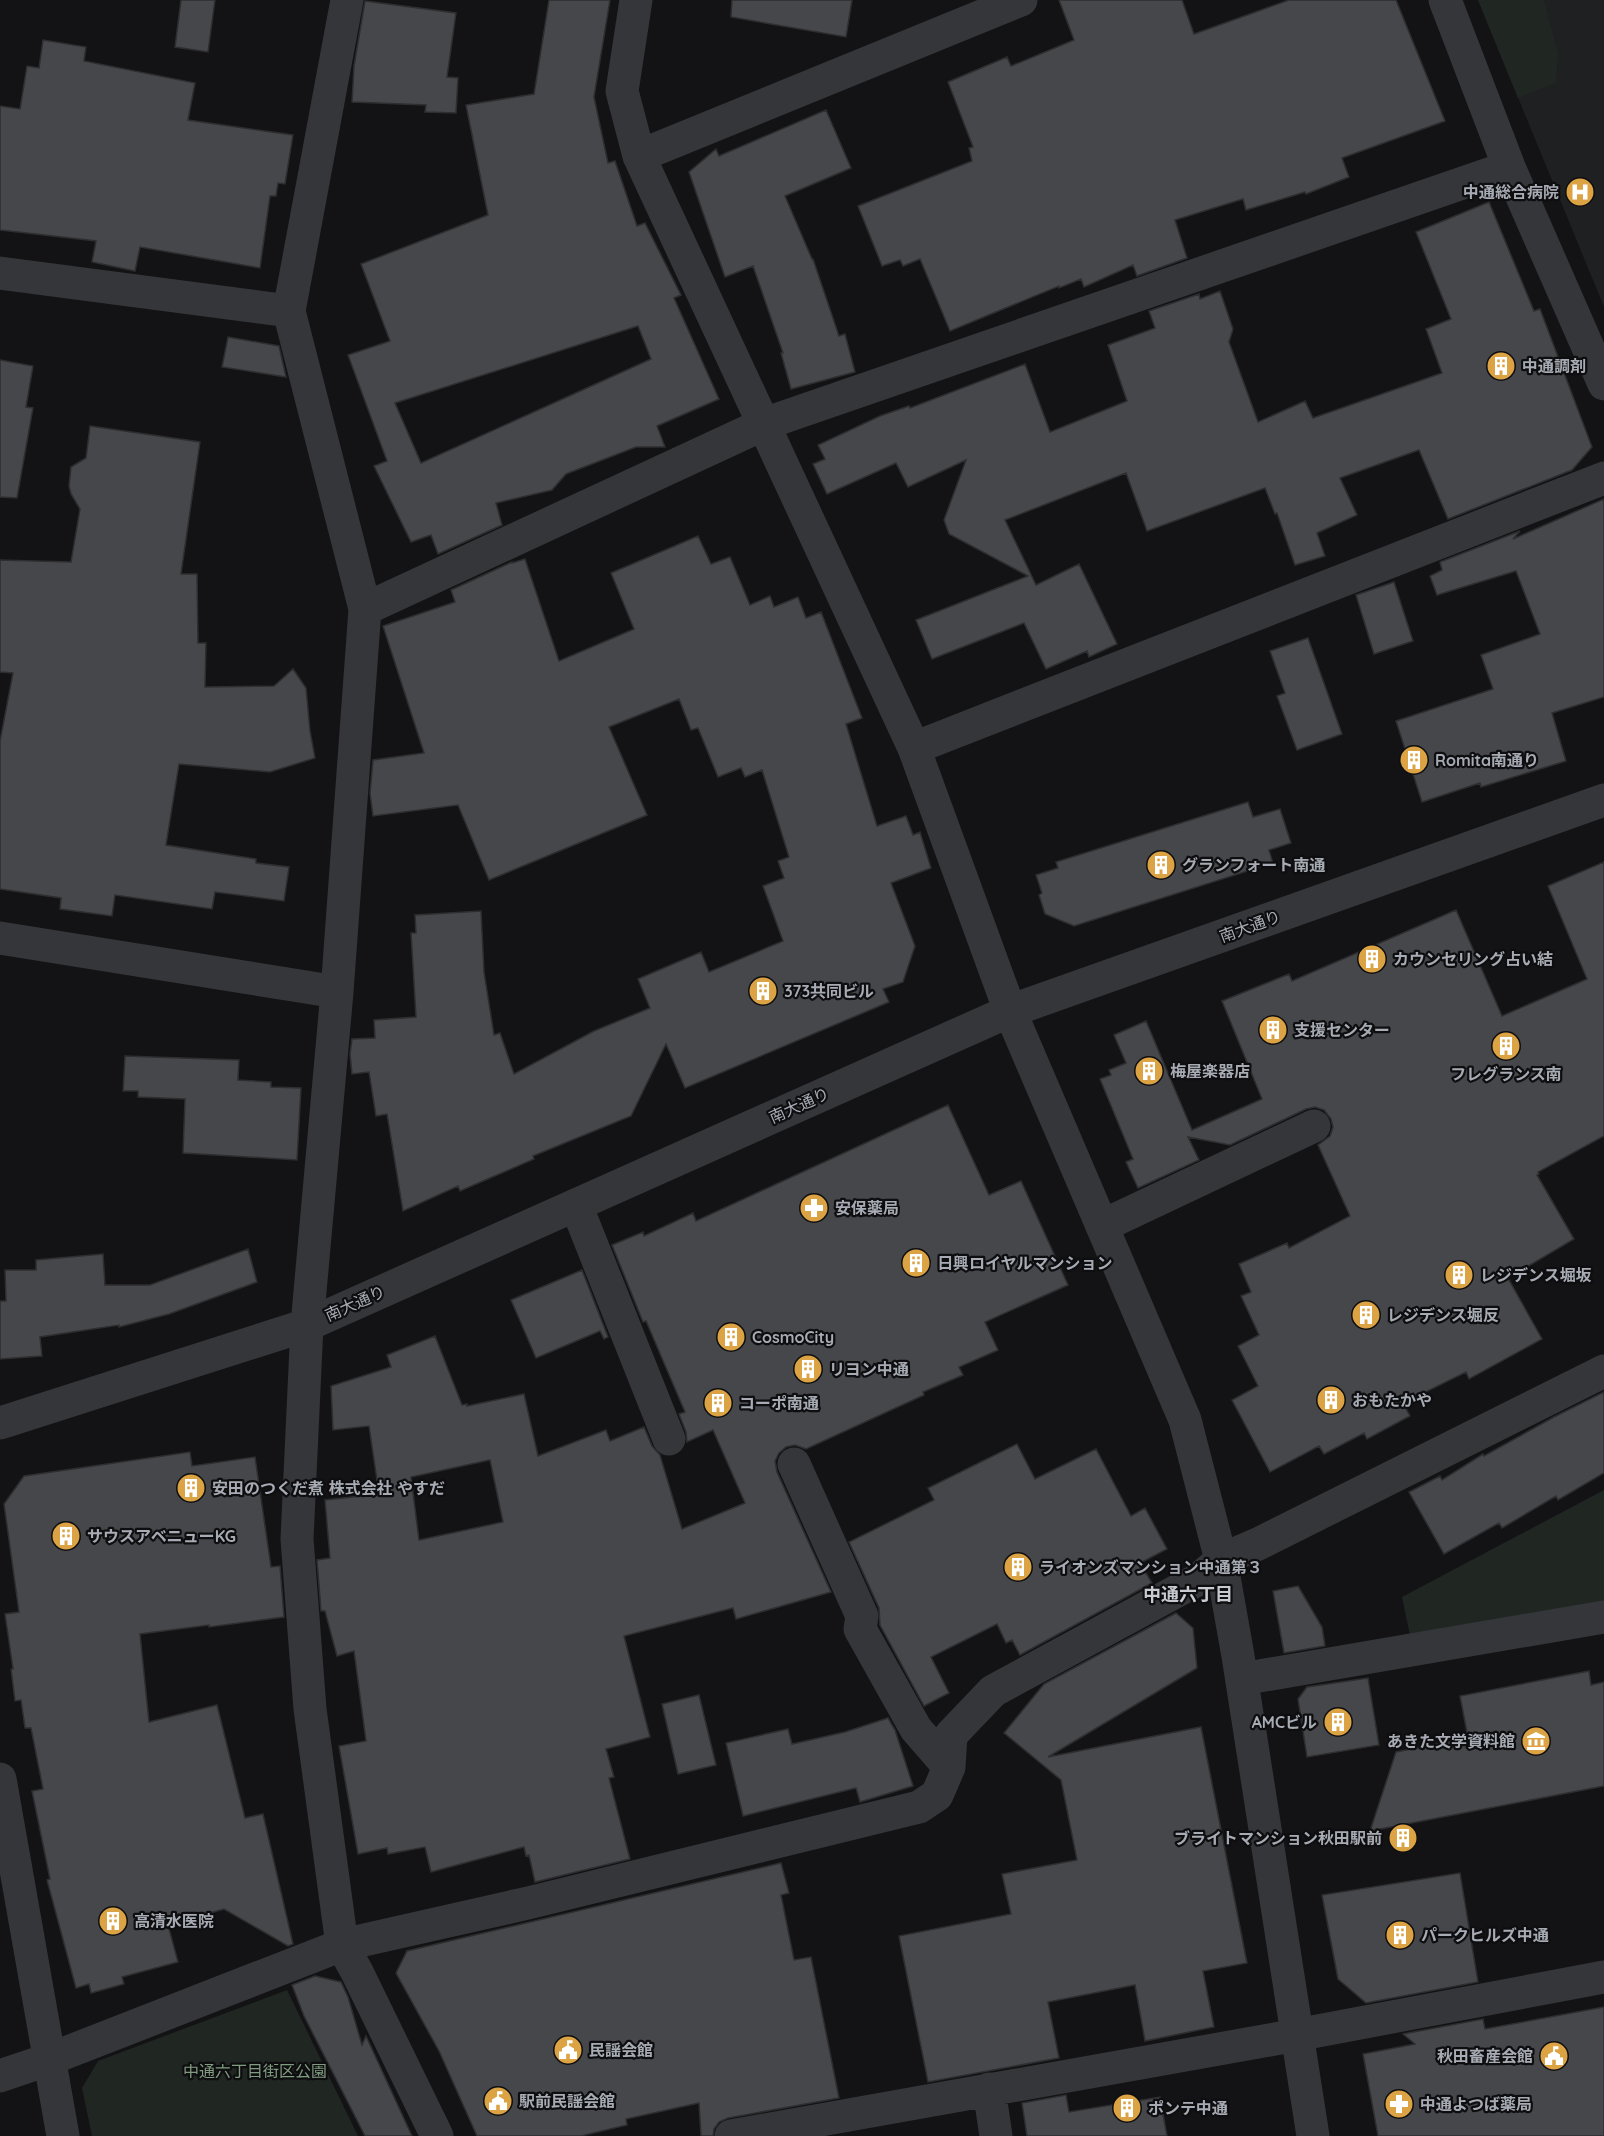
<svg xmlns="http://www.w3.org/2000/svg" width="1604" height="2136" font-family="Quicksand,'Noto Sans JP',sans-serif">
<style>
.built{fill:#1f2022}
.green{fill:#202621}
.building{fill:#45474a;stroke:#2e2e30;stroke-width:1.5;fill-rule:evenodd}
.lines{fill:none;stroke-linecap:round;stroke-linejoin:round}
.minor{stroke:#353639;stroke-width:33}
.tertiary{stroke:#353639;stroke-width:33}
.labels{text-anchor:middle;stroke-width:4.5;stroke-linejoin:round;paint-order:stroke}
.poi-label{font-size:16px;font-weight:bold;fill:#a7abb3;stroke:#0e0e10;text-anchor:start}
.street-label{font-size:16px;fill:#a7abb3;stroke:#0e0e10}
.park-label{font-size:16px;fill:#809c80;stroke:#0e0e10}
.neighbourhood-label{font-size:18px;font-weight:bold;fill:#c7cad0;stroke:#0e0e10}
</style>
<rect width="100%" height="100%" fill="#131315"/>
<path class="built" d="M 1478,0 L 1604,0 L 1604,307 L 1595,285 Z"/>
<path class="green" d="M 1478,0 L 1544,0 L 1558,54 L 1556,83 L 1518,98 Z
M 1604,1490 L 1604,1610 L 1412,1645 L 1402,1597 Z
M 287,1990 L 358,2136 L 92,2136 L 82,2088 L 98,2061 Z"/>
<path class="building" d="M 181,0 L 215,0 L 208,52 L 175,47 Z
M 549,0 L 610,0 L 594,97 L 608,163 L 615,161 L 637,226 L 645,223 L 681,295 L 674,298 L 719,399 L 657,426 L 665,447 L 636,447 L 566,474 L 552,490 L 496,503 L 502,525 L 438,554 L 431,535 L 411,542 L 374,466 L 387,461 L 348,355 L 390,341 L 361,264 L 488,215 L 466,105 L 534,94 ZM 638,326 L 651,359 L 421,463 L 395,403 Z
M 732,0 L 852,0 L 846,37 L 731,17 Z
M 1059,0 L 1182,0 L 1194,34 L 1289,0 L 1396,0 L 1445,121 L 1342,158 L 1349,177 L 1306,194 L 1305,192 L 1246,210 L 1243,199 L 1175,220 L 1187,258 L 1137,276 L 1133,265 L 1084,287 L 1081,279 L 1059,288 L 1059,286 L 950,331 L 920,259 L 903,266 L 900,260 L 882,266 L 858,206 L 972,161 L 969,148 L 973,147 L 948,82 L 1007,57 L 1011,66 L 1074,40 Z
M 365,1 L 456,13 L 447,77 L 458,78 L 456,113 L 425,112 L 426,105 L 352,102 L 354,66 Z
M 43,40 L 86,47 L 84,61 L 195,83 L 188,120 L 293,135 L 285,184 L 278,183 L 276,196 L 270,196 L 260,268 L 140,247 L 135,271 L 92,262 L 96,241 L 0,230 L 0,106 L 20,109 L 27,66 L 39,68 Z
M 826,110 L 851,168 L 785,196 L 812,259 L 813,259 L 839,336 L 845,334 L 855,372 L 791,389 L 781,353 L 783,353 L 753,266 L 725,277 L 689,172 L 716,149 L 719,156 Z
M 1489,202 L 1534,311 L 1540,309 L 1592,447 L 1572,470 L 1448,519 L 1419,450 L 1340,478 L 1357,515 L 1317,533 L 1325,556 L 1295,565 L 1277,513 L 1275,514 L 1265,488 L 1147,531 L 1126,473 L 1005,520 L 1036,585 L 1079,564 L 1117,644 L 1089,657 L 1087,651 L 1046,669 L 1024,623 L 932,659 L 916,620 L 1028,576 L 949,534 L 944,520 L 966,460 L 908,487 L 896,463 L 827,494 L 813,464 L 825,459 L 818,445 L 880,416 L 909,406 L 910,408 L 1025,364 L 1050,432 L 1127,401 L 1108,345 L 1155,328 L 1149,311 L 1199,294 L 1200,299 L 1220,291 L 1233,329 L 1229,342 L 1258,422 L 1305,401 L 1313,418 L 1442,373 L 1426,329 L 1451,319 L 1416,232 Z
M 228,337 L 279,346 L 286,377 L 222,367 Z
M 0,360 L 33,366 L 26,407 L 33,408 L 17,498 L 0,497 Z
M 90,426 L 200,442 L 181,574 L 197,574 L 198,643 L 206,643 L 205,687 L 274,686 L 293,669 L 306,688 L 310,731 L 315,758 L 270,772 L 179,764 L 166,845 L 256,859 L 256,863 L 289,867 L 284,901 L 215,892 L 212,909 L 115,895 L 112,916 L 60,909 L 61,898 L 0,889 L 0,741 L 13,673 L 0,672 L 0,560 L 71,562 L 80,509 L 71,494 L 69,486 L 71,467 L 86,458 Z
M 1604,499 L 1604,697 L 1552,713 L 1566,761 L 1481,787 L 1480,783 L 1422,802 L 1396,721 L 1493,689 L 1481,655 L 1540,634 L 1516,571 L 1437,595 L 1430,576 L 1442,570 L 1440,562 L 1520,531 L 1513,539 Z
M 698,536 L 711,564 L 730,557 L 750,605 L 770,596 L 774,607 L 798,597 L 806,618 L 821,612 L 862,718 L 846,724 L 877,826 L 906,816 L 913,835 L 920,832 L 931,868 L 891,883 L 915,946 L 903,982 L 883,989 L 889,1002 L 685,1088 L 666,1044 L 631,1116 L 533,1156 L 534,1159 L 460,1191 L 458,1186 L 403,1211 L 387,1114 L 376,1116 L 369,1072 L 352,1074 L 350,1054 L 352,1039 L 375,1038 L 374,1020 L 416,1017 L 411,933 L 416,933 L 415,915 L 481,911 L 484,972 L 494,1035 L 500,1033 L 514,1074 L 594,1031 L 650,1008 L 638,979 L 701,952 L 709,972 L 783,941 L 763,886 L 784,878 L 778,861 L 789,857 L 762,770 L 745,777 L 741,768 L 718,777 L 698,728 L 691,730 L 679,699 L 609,727 L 647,815 L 489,880 L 458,805 L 373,816 L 370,793 L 373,760 L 424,753 L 383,626 L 455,602 L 451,590 L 512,562 L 512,563 L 525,559 L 559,661 L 634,629 L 611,573 Z
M 1394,582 L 1413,641 L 1374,654 L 1356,595 Z
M 1308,638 L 1342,734 L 1297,750 L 1277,696 L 1285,693 L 1270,651 Z
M 1248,802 L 1253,817 L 1280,809 L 1291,843 L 1269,850 L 1273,863 L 1074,926 L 1045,914 L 1039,895 L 1042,893 L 1036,875 L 1058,868 L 1056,862 Z
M 1604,862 L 1604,1136 L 1538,1172 L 1539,1174 L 1537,1175 L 1574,1239 L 1508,1278 L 1542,1339 L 1469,1379 L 1466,1372 L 1403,1403 L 1410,1416 L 1367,1439 L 1364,1433 L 1324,1454 L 1319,1446 L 1270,1472 L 1232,1400 L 1258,1386 L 1238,1346 L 1259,1335 L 1241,1296 L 1251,1292 L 1239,1264 L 1287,1243 L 1289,1248 L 1350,1216 L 1318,1145 L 1330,1136 L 1333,1127 L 1331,1119 L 1324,1110 L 1315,1107 L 1306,1109 L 1230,1145 L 1188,1137 L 1199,1160 L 1138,1188 L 1126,1162 L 1133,1159 L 1100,1079 L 1111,1075 L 1109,1070 L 1126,1063 L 1114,1035 L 1146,1021 L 1192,1130 L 1262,1099 L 1222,1001 L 1289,974 L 1292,981 L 1456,910 L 1502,1016 L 1587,979 L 1548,886 Z
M 125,1056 L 239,1060 L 238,1080 L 271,1082 L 271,1087 L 301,1088 L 297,1160 L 183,1153 L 185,1099 L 138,1097 L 138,1091 L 123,1091 Z
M 948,1105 L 989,1195 L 1021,1181 L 1068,1285 L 985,1322 L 998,1350 L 959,1367 L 963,1375 L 923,1392 L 924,1395 L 806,1449 L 795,1445 L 786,1447 L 779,1453 L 775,1461 L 777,1472 L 831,1592 L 736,1619 L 733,1608 L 624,1636 L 650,1737 L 606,1749 L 614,1777 L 609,1778 L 630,1859 L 535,1882 L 529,1855 L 526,1856 L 524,1847 L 431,1872 L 425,1847 L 388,1854 L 387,1848 L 358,1854 L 339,1746 L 366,1741 L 354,1651 L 337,1656 L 325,1611 L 321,1611 L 317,1560 L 330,1558 L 325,1500 L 379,1494 L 369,1426 L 333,1430 L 331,1386 L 391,1367 L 387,1355 L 435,1336 L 462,1405 L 467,1404 L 467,1406 L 524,1394 L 538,1456 L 606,1430 L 610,1441 L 644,1427 L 652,1446 L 660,1455 L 682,1529 L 745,1503 L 713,1430 L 687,1442 L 686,1432 L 679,1414 L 685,1412 L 646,1321 L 643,1322 L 612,1245 L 643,1232 L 644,1236 L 693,1213 L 696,1221 ZM 490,1460 L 503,1522 L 419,1540 L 411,1477 Z
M 248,1249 L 257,1282 L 169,1314 L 119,1327 L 119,1325 L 40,1337 L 42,1356 L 0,1359 L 0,1301 L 6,1301 L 5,1270 L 36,1270 L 36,1260 L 103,1254 L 105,1285 L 150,1285 Z
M 582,1270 L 608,1337 L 604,1339 L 600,1331 L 536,1358 L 511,1300 Z
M 1604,1392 L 1604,1473 L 1558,1500 L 1556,1496 L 1502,1528 L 1499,1523 L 1444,1554 L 1409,1492 L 1440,1476 L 1442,1480 L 1483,1454 L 1484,1456 L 1554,1417 Z
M 1017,1444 L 1035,1479 L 1096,1449 L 1131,1516 L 1145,1508 L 1167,1549 L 1140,1563 L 1152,1583 L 1020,1655 L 1012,1640 L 1006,1643 L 997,1624 L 931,1657 L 949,1693 L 924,1706 L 880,1625 L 879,1608 L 849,1542 L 934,1500 L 928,1488 Z
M 190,1452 L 192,1466 L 255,1457 L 271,1567 L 280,1566 L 284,1617 L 209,1627 L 209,1625 L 140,1634 L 149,1722 L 217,1705 L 245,1818 L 263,1814 L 293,1944 L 288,1946 L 224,1909 L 168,1925 L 178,1962 L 122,1977 L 124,1984 L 91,1993 L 89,1984 L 76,1988 L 47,1880 L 50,1879 L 32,1791 L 43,1789 L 31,1728 L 25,1728 L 21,1700 L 15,1701 L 11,1669 L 13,1669 L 5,1614 L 19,1612 L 4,1504 L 24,1476 Z
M 1298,1586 L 1322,1627 L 1325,1646 L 1284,1653 L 1273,1591 Z
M 1176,1613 L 1193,1628 L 1197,1668 L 1048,1757 L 1201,1727 L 1247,1963 L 1203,1971 L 1214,2027 L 1145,2041 L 1135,1985 L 1048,2002 L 1059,2058 L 928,2082 L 899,1936 L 1011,1914 L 1002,1874 L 1077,1860 L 1061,1780 L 1004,1733 L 1044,1684 Z
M 1589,1671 L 1591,1685 L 1604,1682 L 1604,1786 L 1370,1831 L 1396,1752 L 1468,1738 L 1460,1696 Z
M 1368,1678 L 1379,1745 L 1307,1757 L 1298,1699 L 1307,1687 Z
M 699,1695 L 716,1765 L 678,1774 L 662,1704 Z
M 888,1718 L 895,1730 L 913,1786 L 860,1802 L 856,1788 L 743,1816 L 726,1743 L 788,1729 L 792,1744 L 845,1732 Z
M 781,1863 L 789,1893 L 781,1895 L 794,1960 L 811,1957 L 839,2098 L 728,2118 L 719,2122 L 714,2129 L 713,2136 L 701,2136 L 699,2103 L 626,2119 L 627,2125 L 581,2136 L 477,2136 L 439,2051 L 396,1973 L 407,1951 Z
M 1460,1873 L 1478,1982 L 1366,2003 L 1338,1979 L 1322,1895 Z
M 315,1976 L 341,1982 L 348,1997 L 362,2045 L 366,2036 L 412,2136 L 365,2136 L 304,2016 L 292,1985 Z
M 1604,2007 L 1604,2136 L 1378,2136 L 1363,2054 L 1415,2044 L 1403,2034 L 1483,2019 L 1485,2029 Z
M 1066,2095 L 1069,2112 L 1160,2097 L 1167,2136 L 1027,2136 L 1022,2103 Z"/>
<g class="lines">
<path class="minor" d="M 347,0 L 289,311 L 365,609 L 337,992 L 307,1325 L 297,1539 L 310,1709 L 342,1945 L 357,1972 L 437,2136
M 636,0 L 622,91 L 639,156 L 914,748 L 1010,1011
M 1445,0 L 1509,167 L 1604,384
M 639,156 L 1021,0
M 0,273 L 289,311
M 365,609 L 764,424 L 1509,167
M 914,748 L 1604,478
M 0,938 L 337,992
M 576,1205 L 669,1439
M 1102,1226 L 1314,1126
M 794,1464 L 862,1616 L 860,1629 L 916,1729 L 949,1767
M 1242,1679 L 1604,1617
M 0,2076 L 50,2059 L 342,1945 L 528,1903 L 919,1807 L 937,1795 L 949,1767 L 951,1735 L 993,1691 L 1199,1579 L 1221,1560 L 1258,1544 L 1604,1371
M 989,2089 L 996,2136
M 731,2136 L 1275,2039 L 1604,1977"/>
<path class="tertiary" d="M 1010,1011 L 1185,1420 L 1221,1560 L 1238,1656 L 1313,2136
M 0,1423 L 307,1325 L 1010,1011 L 1604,800
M 0,1779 L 63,2136"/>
</g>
<defs>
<g id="hospital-disc" transform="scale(1.5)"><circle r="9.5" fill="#dca344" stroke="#0e0e10"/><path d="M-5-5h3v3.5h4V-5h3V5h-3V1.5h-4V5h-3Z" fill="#fff"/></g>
<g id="building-disc" transform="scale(1.5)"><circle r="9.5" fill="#dca344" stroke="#0e0e10"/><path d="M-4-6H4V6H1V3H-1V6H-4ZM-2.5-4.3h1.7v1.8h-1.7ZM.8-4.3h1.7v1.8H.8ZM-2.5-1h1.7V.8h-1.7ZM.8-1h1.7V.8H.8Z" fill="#fff"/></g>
<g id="pharmacy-disc" transform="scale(1.5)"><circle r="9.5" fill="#dca344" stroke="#0e0e10"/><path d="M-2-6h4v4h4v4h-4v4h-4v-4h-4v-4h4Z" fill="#fff"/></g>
<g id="museum-disc" transform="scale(1.5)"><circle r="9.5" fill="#dca344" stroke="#0e0e10"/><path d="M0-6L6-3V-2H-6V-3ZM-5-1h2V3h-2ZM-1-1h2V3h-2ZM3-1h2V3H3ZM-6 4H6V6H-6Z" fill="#fff"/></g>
<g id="civic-disc" transform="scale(1.5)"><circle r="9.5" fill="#dca344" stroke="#0e0e10"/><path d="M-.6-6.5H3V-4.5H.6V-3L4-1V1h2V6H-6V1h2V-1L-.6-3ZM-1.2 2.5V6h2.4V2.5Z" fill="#fff"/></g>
</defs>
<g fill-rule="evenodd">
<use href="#hospital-disc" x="1580" y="192"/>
<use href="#building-disc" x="1501" y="366"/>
<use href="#building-disc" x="1414" y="760"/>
<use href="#building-disc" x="1161" y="865"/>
<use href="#building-disc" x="1372" y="959"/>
<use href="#building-disc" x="763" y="991"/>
<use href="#building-disc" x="1273" y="1030"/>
<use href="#building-disc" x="1506" y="1046"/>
<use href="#building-disc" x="1149" y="1071"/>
<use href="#pharmacy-disc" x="814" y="1208"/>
<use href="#building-disc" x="916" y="1263"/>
<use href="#building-disc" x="1459" y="1275"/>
<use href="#building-disc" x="1366" y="1315"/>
<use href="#building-disc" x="731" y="1337"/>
<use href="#building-disc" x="808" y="1369"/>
<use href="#building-disc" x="1331" y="1400"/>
<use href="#building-disc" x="718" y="1403"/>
<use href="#building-disc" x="191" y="1488"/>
<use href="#building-disc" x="66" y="1536"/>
<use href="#building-disc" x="1018" y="1567"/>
<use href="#building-disc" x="1338" y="1722"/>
<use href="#museum-disc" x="1536" y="1741"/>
<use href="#building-disc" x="1403" y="1838"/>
<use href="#building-disc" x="113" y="1921"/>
<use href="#building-disc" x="1400" y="1935"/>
<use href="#civic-disc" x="568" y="2050"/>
<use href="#civic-disc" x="1554" y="2056"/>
<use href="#civic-disc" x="498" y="2101"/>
<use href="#pharmacy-disc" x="1399" y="2104"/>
<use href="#building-disc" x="1127" y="2108"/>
</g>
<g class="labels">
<g class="poi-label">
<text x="1559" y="198" text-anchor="end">中通総合病院</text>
<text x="1522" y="372">中通調剤</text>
<text x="1435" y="766">Romita南通り</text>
<text x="1182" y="871">グランフォート南通</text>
<text x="1393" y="965">カウンセリング占い結</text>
<text x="784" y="997">373共同ビル</text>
<text x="1294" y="1036">支援センター</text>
<text x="1170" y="1077">梅屋楽器店</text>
<text x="1506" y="1080" text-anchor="middle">フレグランス南</text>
<text x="835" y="1214">安保薬局</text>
<text x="937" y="1269">日興ロイヤルマンション</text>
<text x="1480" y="1281">レジデンス堀坂</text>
<text x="1387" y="1321">レジデンス堀反</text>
<text x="752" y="1343">CosmoCity</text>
<text x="829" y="1375">リヨン中通</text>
<text x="1352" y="1406">おもたかや</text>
<text x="739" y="1409">コーポ南通</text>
<text x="212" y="1494">安田のつくだ煮 株式会社 やすだ</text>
<text x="87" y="1542">サウスアベニューKG</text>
<text x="1039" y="1573">ライオンズマンション中通第３</text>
<text x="1317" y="1728" text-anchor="end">AMCビル</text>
<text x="1515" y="1747" text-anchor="end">あきた文学資料館</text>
<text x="1382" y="1844" text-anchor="end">ブライトマンション秋田駅前</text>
<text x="134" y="1927">高清水医院</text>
<text x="1421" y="1941">パークヒルズ中通</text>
<text x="589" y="2056">民謡会館</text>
<text x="1533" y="2062" text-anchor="end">秋田畜産会館</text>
<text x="519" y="2107">駅前民謡会館</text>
<text x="1420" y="2110">中通よつば薬局</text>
<text x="1148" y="2114">ポンテ中通</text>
</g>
<g class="street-label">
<text transform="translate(1250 926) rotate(-20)" y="6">南大通り</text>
<text transform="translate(799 1105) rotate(-24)" y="6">南大通り</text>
<text transform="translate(355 1303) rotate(-24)" y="6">南大通り</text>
</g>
<g class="park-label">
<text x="255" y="2077">中通六丁目街区公園</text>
</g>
<g class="neighbourhood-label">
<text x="1188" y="1601">中通六丁目</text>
</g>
</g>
</svg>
